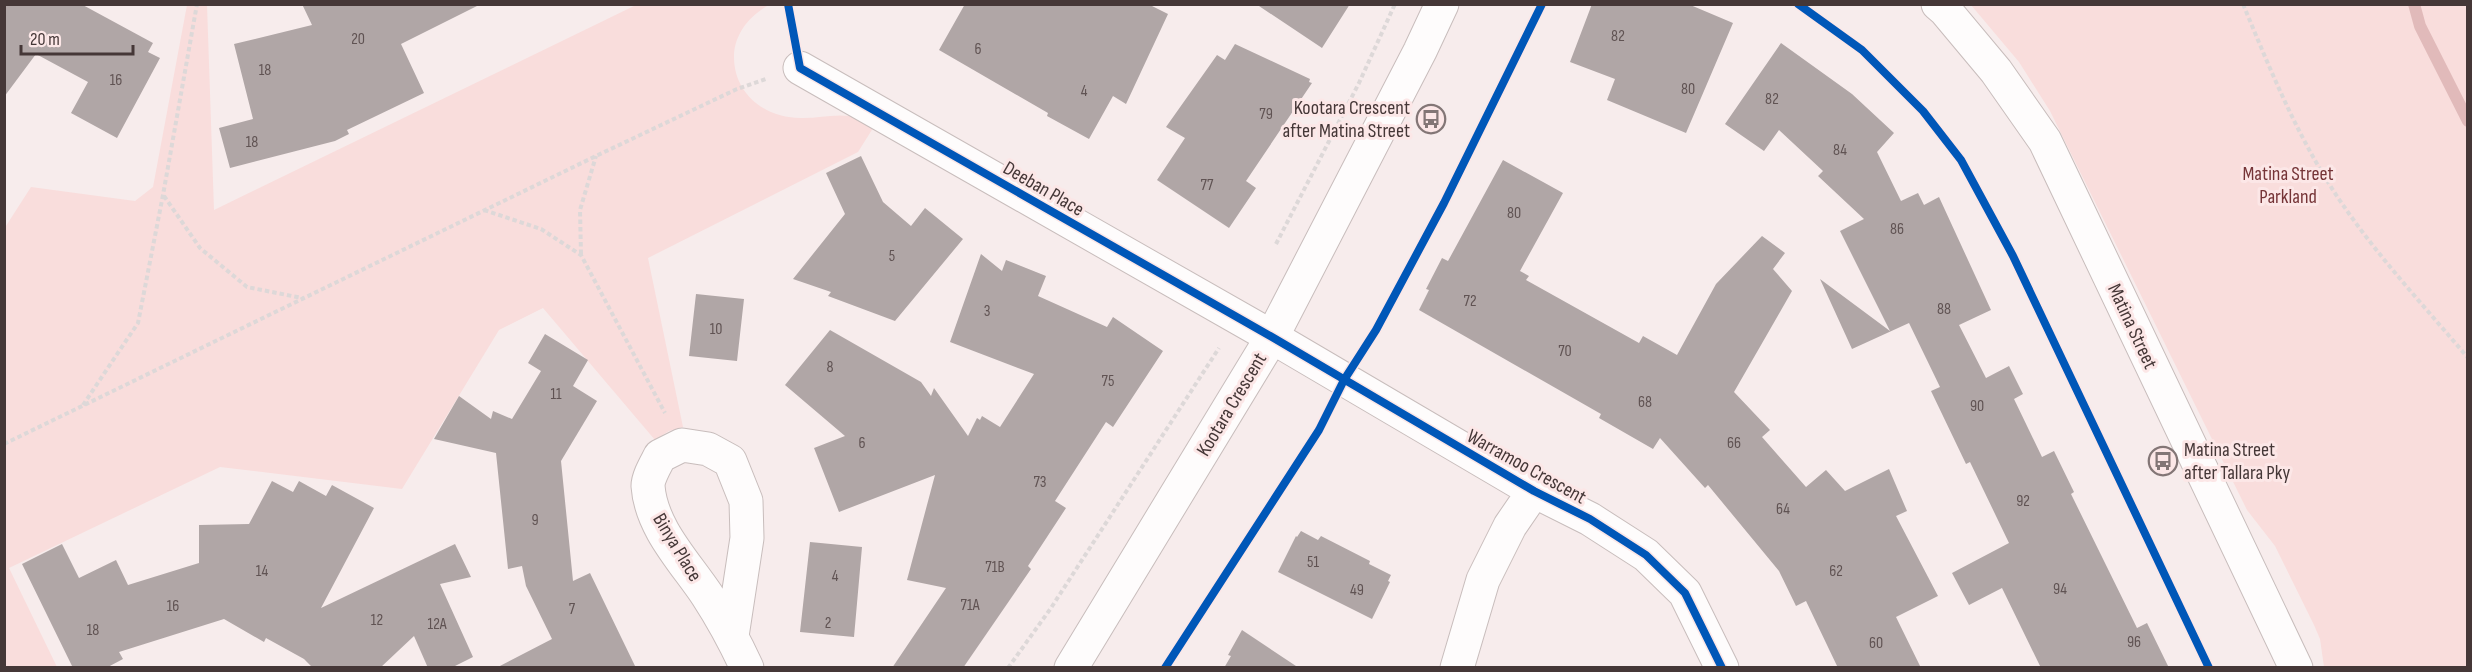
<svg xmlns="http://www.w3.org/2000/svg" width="2472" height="672" font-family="'Sofia Sans Condensed',sans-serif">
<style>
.green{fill:#f9dddc}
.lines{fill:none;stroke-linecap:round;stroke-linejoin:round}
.stream{stroke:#e1baba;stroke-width:12}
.building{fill:#b0a6a6}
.minor-casing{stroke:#c8bdbc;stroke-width:35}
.tertiary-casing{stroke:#c8bdbc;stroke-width:35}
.path{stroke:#ddd8d8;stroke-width:4;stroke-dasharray:4.5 3;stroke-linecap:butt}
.minor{stroke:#fefcfc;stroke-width:33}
.tertiary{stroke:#fefcfc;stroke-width:33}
.cycleway-casing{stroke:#fce7e7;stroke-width:11}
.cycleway{stroke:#0057b8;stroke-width:8}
.labels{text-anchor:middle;stroke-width:6;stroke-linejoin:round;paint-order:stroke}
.number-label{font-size:16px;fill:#605353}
.poi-label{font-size:20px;fill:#453737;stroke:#fce7e7;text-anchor:end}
.park-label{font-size:20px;fill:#753437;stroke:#fce7e7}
.street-label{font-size:20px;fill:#453737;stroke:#fce7e7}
</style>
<rect width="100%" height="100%" fill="#f7ecec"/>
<path class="green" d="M 187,5 L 207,5 L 214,210 L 636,5 L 769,5 C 750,15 735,33 734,55 C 733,95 767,119 803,118 C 819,118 834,114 849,116 C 858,117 867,122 875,125 L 858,152 L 648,258 L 683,427 L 669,431 L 655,440 L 543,308 L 499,330 L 402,489 L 220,467 L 9,568 L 57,667 L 5,667 L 4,229 L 31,187 L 135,201 L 153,187 Z
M 1971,5 L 2467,5 L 2467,667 L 2324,667 L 2320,639 L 2314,625 L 2275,546 L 2247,510 L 2050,111 L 2019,62 Z"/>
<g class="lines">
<path class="stream" d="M 2414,4 L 2420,26 L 2468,121"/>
</g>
<path class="building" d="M 4,4 L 81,4 L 153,43 L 148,52 L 160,58 L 117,138 L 71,113 L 88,82 L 36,54 L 4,97 Z
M 302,4 L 481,4 L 401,44 L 424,93 L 347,130 L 349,134 L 335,141 L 230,168 L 219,128 L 253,119 L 234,44 L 312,25 Z
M 965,4 L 1148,4 L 1168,14 L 1126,104 L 1113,96 L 1089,139 L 1047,116 L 1048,113 L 939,50 Z
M 1256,4 L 1350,4 L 1322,48 Z
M 1592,4 L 1688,4 L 1733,23 L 1686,133 L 1607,100 L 1615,79 L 1570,62 Z
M 1781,43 L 1852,94 L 1894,133 L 1877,152 L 1901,201 L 1918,193 L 1924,205 L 1939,197 L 1991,310 L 1959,325 L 1986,378 L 2009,366 L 2023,394 L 2014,399 L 2042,457 L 2054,451 L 2074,492 L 2071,494 L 2137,628 L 2147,623 L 2169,668 L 2041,668 L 2002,588 L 1969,605 L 1952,573 L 2009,543 L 1970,462 L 1966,464 L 1931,391 L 1940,387 L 1909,323 L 1852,349 L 1820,279 L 1890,331 L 1840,231 L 1864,219 L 1818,176 L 1823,171 L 1779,130 L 1764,151 L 1725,124 Z
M 1235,44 L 1310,79 L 1309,82 L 1312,83 L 1246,181 L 1256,188 L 1229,228 L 1157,180 L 1185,138 L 1166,127 L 1217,55 L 1225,60 Z
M 861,156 L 883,202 L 911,226 L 925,208 L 963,239 L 895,321 L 828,296 L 831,292 L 793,279 L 845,214 L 826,173 Z
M 1503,160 L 1563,193 L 1520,271 L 1529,276 L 1526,280 L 1639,343 L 1643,336 L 1677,355 L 1716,284 L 1762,236 L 1785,253 L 1773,269 L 1792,291 L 1734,392 L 1770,430 L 1762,437 L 1806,487 L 1826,470 L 1845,491 L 1889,469 L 1907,511 L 1896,516 L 1938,596 L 1896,617 L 1921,668 L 1838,668 L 1806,601 L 1796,606 L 1779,571 L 1708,485 L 1705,488 L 1660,438 L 1653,449 L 1599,418 L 1601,414 L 1419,310 L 1429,290 L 1426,289 L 1442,258 L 1448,261 Z
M 981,254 L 1002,271 L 1006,260 L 1046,276 L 1038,296 L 1107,327 L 1113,317 L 1163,351 L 1113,427 L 1106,422 L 1055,501 L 1066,508 L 1028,566 L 1031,569 L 963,668 L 892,668 L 946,588 L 907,580 L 935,475 L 839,512 L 814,448 L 845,436 L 785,385 L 830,330 L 921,382 L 931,396 L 934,388 L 968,436 L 977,418 L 980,420 L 982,416 L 1000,427 L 1034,374 L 950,342 Z
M 696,294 L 744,299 L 737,361 L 689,356 Z
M 545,334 L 588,360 L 573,386 L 597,401 L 561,461 L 573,581 L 590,573 L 636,668 L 496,668 L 552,639 L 526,586 L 522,566 L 508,569 L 496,453 L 434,439 L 459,396 L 491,419 L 493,411 L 512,419 L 541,371 L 528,363 Z
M 272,481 L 293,492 L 299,481 L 326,496 L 332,485 L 374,508 L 321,608 L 455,544 L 471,577 L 440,584 L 473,657 L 451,668 L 428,668 L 414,636 L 380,668 L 313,668 L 304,659 L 266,638 L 264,642 L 224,619 L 119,652 L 123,659 L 106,668 L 73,668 L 22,564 L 62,544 L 79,578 L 116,560 L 128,585 L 199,563 L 199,525 L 249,524 Z
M 1301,531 L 1318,540 L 1321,536 L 1370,561 L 1369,564 L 1391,575 L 1388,581 L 1390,582 L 1372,619 L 1278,572 L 1296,536 L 1297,537 Z
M 810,542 L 862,547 L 854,637 L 800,632 Z
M 1242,630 L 1299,668 L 1224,668 L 1231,656 L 1228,655 Z"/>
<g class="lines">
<g class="minor-casing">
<path id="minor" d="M 800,68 L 1272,337 L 1534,491 L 1590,519 L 1646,555 L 1685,593 L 1722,668
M 732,636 L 747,538 L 746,501 L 730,461 L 708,449 L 682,445 L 660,456 C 656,464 648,477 648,486 C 651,528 685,562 707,595 C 722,618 735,642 747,668
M 1457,668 L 1483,580 L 1510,526 L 1534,491"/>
</g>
<g class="tertiary-casing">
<path id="tertiary" d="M 1938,4 L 1945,10 L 1996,71 L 2045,141 L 2296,668
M 1071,668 L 1272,337 L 1420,51 L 1442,4"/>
</g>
<path class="path" d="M 2243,4 C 2272,74 2300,143 2343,205 C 2380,259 2426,308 2468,358
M 164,196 L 200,248 L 247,287 L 302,298
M 484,210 L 541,229 L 581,255 L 665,413
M 1276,244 L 1359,83 L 1395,4
M 581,254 L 580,210 L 596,156
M 83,405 L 138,323 L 163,195 L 197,4
M 4,444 L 596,156 L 737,89 L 766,79
M 1008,668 L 1051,608 L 1219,348"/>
<use href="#minor" class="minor"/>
<use href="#tertiary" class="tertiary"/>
<g class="cycleway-casing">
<path id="cycleway" d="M 788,4 L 800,68 L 1272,337 L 1534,491 L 1590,519 L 1646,555 L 1685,593 L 1722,668
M 1798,4 L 1862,50 L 1923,111 L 1961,160 L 2013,256 L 2209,668
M 1165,668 L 1319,430 L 1344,380 L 1376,330 L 1444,203 L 1542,4"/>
</g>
<use href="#cycleway" class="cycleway"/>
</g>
<defs>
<g id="bus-ring" transform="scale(1.5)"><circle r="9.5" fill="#fce7e7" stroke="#837676" stroke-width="1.5"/><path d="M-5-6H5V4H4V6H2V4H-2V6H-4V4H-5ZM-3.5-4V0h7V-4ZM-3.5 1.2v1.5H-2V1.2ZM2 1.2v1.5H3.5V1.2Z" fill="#837676"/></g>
</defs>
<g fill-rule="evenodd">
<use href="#bus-ring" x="1431" y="119"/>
<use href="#bus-ring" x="2163" y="461"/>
</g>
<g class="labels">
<g class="number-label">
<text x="1618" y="41">82</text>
<text x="358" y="44">20</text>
<text x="978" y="54">6</text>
<text x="265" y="75">18</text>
<text x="116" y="85">16</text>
<text x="1688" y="94">80</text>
<text x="1084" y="96">4</text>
<text x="1772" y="104">82</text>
<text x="1266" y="119">79</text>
<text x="252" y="147">18</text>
<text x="1840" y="155">84</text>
<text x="1207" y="190">77</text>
<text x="1514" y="218">80</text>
<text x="1897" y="234">86</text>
<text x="892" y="261">5</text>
<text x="1470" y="306">72</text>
<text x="1944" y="314">88</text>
<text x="987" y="316">3</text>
<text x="716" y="334">10</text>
<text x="1565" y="356">70</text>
<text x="830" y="372">8</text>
<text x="1108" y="386">75</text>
<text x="556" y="399">11</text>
<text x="1645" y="407">68</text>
<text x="1977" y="411">90</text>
<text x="862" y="448">6</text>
<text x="1734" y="448">66</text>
<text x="1040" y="487">73</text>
<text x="2023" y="506">92</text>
<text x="1783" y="514">64</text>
<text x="535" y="525">9</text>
<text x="1313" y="567">51</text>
<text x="995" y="572">71B</text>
<text x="262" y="576">14</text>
<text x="1836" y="576">62</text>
<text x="835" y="581">4</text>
<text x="2060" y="594">94</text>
<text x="1357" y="595">49</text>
<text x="970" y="610">71A</text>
<text x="173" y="611">16</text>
<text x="572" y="614">7</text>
<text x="377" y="625">12</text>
<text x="828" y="628">2</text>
<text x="437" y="629">12A</text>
<text x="93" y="635">18</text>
<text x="2134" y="647">96</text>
<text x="1876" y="648">60</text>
</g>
<g class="poi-label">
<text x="1410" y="114">Kootara Crescent<tspan x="1410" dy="23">after Matina Street</tspan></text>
<text x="2184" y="456" text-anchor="start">Matina Street<tspan x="2184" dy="23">after Tallara Pky</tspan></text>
</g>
<g class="park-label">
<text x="2288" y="180">Matina Street<tspan x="2288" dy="23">Parkland</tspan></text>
</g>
<g class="street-label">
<text transform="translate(1044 188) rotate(30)" y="7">Deeban Place</text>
<text transform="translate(2133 326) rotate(65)" y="7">Matina Street</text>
<text transform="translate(1231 404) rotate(-59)" y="7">Kootara Crescent</text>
<text transform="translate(1527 466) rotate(29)" y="7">Warramoo Crescent</text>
<text transform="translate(678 547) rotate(59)" y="7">Binya Place</text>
</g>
</g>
<rect width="2472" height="672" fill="none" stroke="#453737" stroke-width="12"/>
<path d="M21 45v9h112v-9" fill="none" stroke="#453737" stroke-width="3"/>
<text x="30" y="45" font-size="18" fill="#453737" stroke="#fce7e7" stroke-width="4.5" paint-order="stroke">20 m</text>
</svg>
